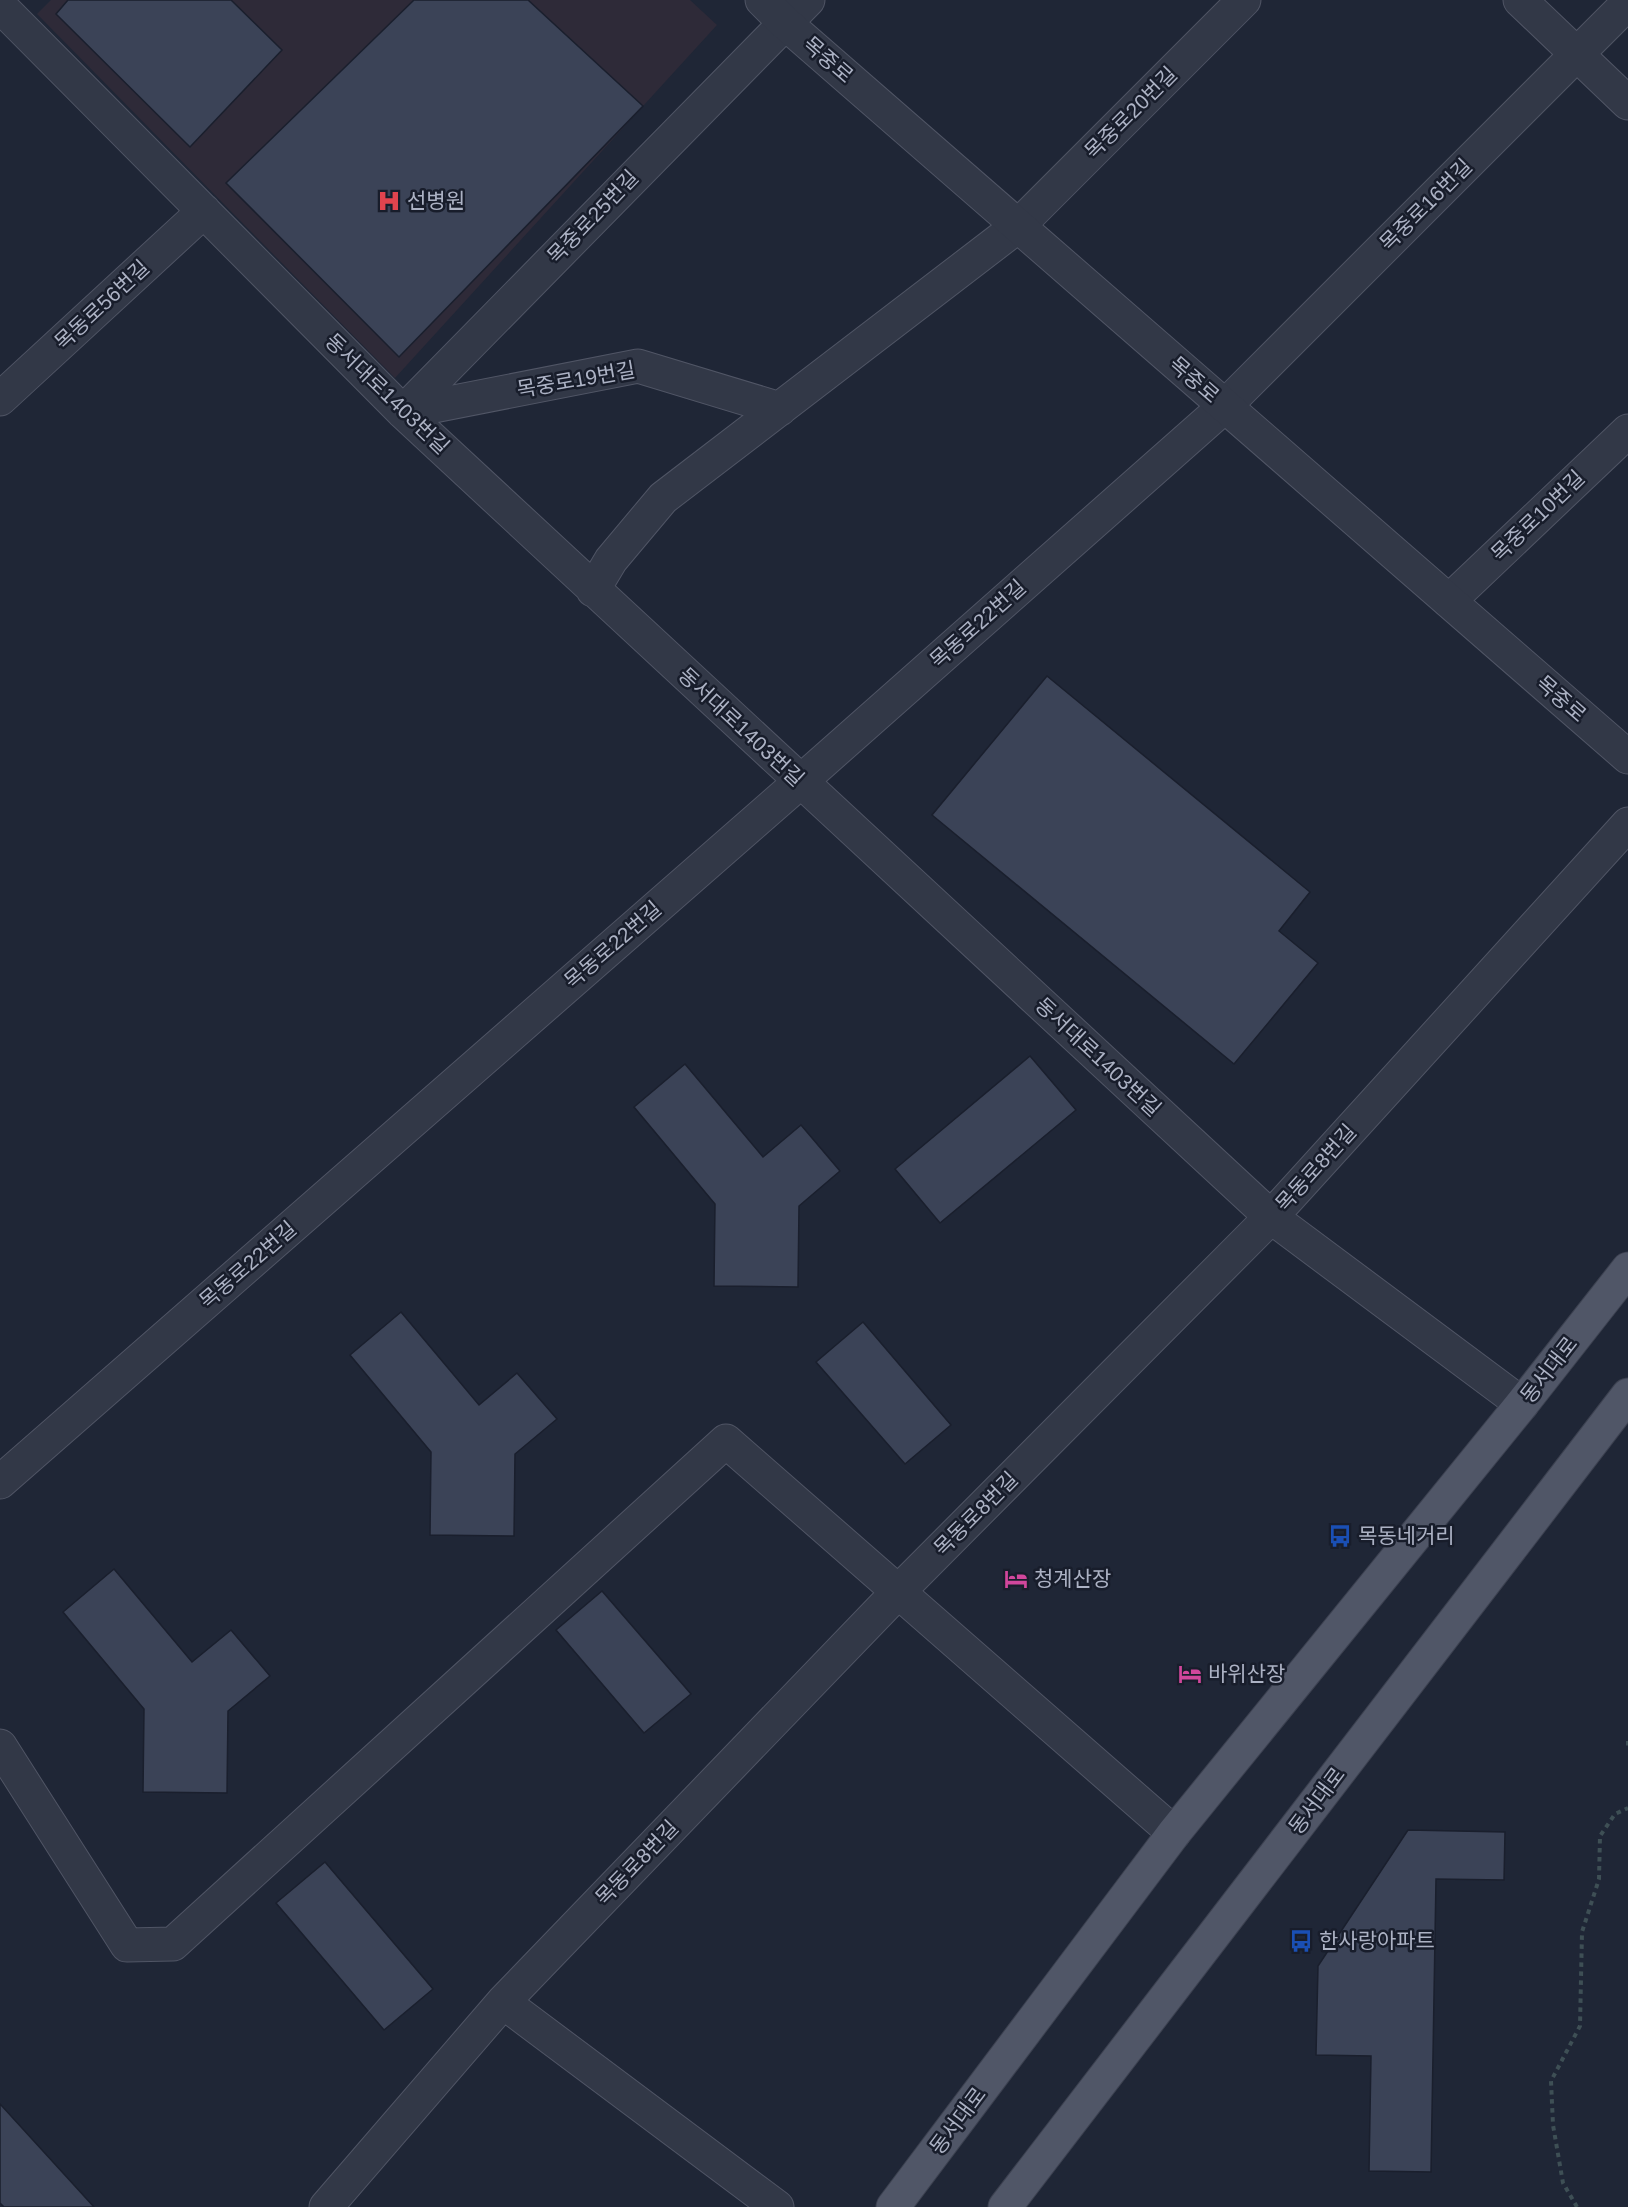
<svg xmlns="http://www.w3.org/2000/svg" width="1628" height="2207" font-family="Helvetica,'Noto Sans KR',sans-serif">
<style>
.medical{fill:#2e2a38}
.building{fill:#3b4357;stroke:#1a1f2d;stroke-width:1.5}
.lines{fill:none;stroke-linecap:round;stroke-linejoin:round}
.minor-casing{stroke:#505565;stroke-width:35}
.tertiary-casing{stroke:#505565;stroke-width:35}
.primary-casing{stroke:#3c4150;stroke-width:35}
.path{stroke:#3e4f55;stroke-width:4;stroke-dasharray:4.5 4.5;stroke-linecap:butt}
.minor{stroke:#323847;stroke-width:33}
.tertiary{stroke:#323847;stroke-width:33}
.primary{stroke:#505667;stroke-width:33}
.labels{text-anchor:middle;stroke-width:5;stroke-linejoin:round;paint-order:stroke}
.street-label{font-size:21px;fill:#acb2c4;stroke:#181d2b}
.poi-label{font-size:21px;fill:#acb2c4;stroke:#181d2b;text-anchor:start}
</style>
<rect width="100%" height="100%" fill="#1f2636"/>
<path class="medical" d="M 51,0 L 690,0 L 717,25 L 395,378 L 37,14 Z"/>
<path class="building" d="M 68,0 L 231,0 L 282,50 L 190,147 L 56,14 Z
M 414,0 L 528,0 L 643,106 L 399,357 L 226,183 Z
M 1047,676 L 1310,892 L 1279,931 L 1318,963 L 1234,1064 L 932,815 Z
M 1030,1056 L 1076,1110 L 940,1223 L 895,1169 Z
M 685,1064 L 763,1157 L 801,1125 L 840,1171 L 799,1206 L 798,1287 L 714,1286 L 715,1204 L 634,1107 Z
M 401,1312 L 479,1405 L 517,1373 L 557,1419 L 515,1454 L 514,1536 L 430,1535 L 431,1452 L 350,1355 Z
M 863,1322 L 951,1425 L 905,1464 L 816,1362 Z
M 114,1569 L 192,1662 L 231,1630 L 270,1676 L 228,1711 L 227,1793 L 143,1792 L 144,1709 L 63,1612 Z
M 602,1591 L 691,1694 L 644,1733 L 556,1630 Z
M 1408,1830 L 1505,1832 L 1504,1880 L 1436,1879 L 1431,2172 L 1369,2171 L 1371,2056 L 1316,2055 L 1318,1966 Z
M 325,1862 L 433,1989 L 384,2030 L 276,1903 Z
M 0,2104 L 94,2207 L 4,2207 L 0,2203 Z"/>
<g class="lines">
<g class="minor-casing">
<path id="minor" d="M 1520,0 L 1628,103
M 0,6 L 403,412 L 1271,1217 L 1522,1404
M 0,399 L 204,211
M 403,412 L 808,0
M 403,412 L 638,366 L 780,409
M 593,590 L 611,560 L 663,498 L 1018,226 L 1244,0
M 1449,601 L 1628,431
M 0,1482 L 800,782 L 1225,406 L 1628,3
M 0,1746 L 127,1945 L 173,1944 L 726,1441 L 1174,1833
M 503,2002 L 777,2207
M 326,2207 L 503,2002 L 897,1593 L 1271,1217 L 1628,824"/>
</g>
<g class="tertiary-casing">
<path id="tertiary" d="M 762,0 L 784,22 L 1628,757"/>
</g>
<g class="primary-casing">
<path id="primary" d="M 893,2207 L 1174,1833 L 1522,1404 L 1628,1269
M 1005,2207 L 1628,1395"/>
</g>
<path class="path" d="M 1628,1741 L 1628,1750
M 1577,2207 L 1563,2183 L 1553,2125 L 1551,2081 L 1580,2026 L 1582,1932 L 1599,1879 L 1600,1836 L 1615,1814 L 1628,1808"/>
<use href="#minor" class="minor"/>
<use href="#tertiary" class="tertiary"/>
<use href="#primary" class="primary"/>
</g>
<defs>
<g id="hospital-bare" transform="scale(1.8)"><path d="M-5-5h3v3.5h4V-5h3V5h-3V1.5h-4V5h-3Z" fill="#e0444e" stroke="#181d2b" stroke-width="2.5" paint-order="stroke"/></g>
<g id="bus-bare" transform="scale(1.8)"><path d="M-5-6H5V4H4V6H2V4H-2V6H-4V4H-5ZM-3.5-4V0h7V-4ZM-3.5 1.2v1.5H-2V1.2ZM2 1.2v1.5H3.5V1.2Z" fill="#1a4fb4" stroke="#181d2b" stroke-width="2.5" paint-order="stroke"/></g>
<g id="hotel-bare" transform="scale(1.8)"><path d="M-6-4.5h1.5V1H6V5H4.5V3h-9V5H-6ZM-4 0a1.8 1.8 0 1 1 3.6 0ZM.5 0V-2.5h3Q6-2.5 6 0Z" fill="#d1479c" stroke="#181d2b" stroke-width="2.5" paint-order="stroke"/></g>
</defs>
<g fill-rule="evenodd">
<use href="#hospital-bare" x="389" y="201"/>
<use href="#bus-bare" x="1340" y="1536"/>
<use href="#hotel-bare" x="1016" y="1579"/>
<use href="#hotel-bare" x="1190" y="1674"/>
<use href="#bus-bare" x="1301" y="1941"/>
</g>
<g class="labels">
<g class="street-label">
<text transform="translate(828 60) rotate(41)" y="7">목중로</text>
<text transform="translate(1131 113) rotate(-45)" y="7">목중로20번길</text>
<text transform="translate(1426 205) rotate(-45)" y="7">목중로16번길</text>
<text transform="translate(593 217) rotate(-46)" y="7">목중로25번길</text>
<text transform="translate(102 305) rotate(-43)" y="7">목동로56번길</text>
<text transform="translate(576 380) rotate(-10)" y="7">목중로19번길</text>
<text transform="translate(1194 380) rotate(41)" y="7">목중로</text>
<text transform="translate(387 394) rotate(44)" y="7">동서대로1403번길</text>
<text transform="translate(1538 516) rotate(-44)" y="7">목중로10번길</text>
<text transform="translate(978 624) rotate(-42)" y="7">목동로22번길</text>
<text transform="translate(1561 699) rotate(41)" y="7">목중로</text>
<text transform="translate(741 727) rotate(43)" y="7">동서대로1403번길</text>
<text transform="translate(613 945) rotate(-41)" y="7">목동로22번길</text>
<text transform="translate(1098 1057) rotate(43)" y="7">동서대로1403번길</text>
<text transform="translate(1316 1168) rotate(-48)" y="7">목동로8번길</text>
<text transform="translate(248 1265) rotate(-41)" y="7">목동로22번길</text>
<text transform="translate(1549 1370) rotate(-52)" y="7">동서대로</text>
<text transform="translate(976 1514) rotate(-45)" y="7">목동로8번길</text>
<text transform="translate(1317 1801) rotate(-53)" y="7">동서대로</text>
<text transform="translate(637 1863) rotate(-46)" y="7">목동로8번길</text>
<text transform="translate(958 2121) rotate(-53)" y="7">동서대로</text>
</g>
<g class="poi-label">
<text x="407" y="208">선병원</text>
<text x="1358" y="1543">목동네거리</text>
<text x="1034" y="1586">청계산장</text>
<text x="1208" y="1681">바위산장</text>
<text x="1319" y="1948">한사랑아파트</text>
</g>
</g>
</svg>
